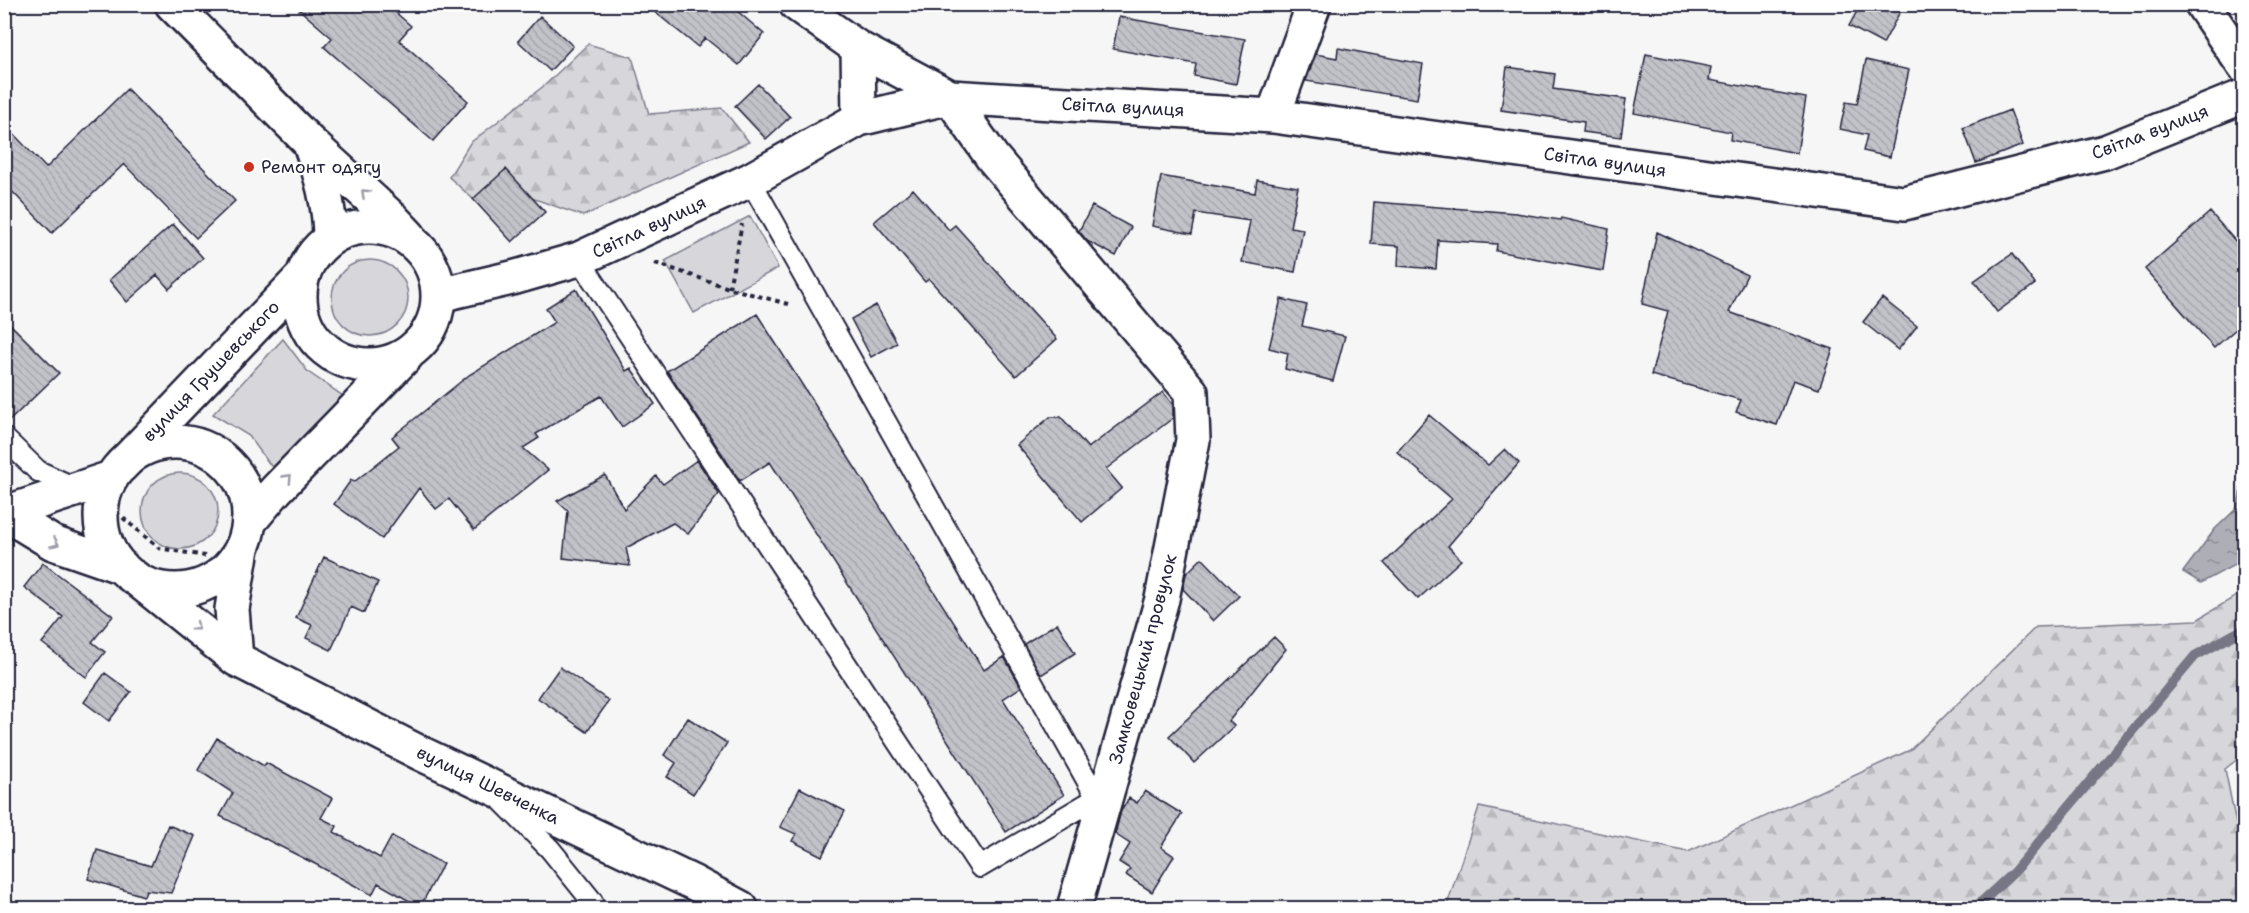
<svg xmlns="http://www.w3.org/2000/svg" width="2249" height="913" font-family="'Shantell Sans',sans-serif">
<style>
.green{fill:#d7d7db;stroke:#7c7c8b;stroke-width:1.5}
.forest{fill:url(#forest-firs);stroke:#7c7c8b;stroke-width:1.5}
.water{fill:url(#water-ripples);stroke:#767685;stroke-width:1.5}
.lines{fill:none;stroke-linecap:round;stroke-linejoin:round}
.stream{stroke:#767685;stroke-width:10}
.building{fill:url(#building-back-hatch);stroke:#22223b;stroke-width:1.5}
.service-casing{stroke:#22223b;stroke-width:24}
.minor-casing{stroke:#22223b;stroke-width:38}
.tertiary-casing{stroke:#22223b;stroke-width:38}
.secondary-casing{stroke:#22223b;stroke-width:38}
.path{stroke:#22223b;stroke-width:4;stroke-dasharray:4.5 4.5;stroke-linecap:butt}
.service{stroke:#fff;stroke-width:20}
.minor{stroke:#fff;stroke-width:33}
.tertiary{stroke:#fff;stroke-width:33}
.secondary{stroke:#fff;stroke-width:33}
.oneway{stroke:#9c9ca7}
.poi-dot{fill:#c8321e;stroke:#fff;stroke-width:2}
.labels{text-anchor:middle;stroke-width:4.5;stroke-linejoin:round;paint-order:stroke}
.street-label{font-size:18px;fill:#22223b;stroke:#fff}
.poi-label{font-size:18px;fill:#22223b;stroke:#fff;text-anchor:start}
</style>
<defs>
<pattern id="forest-firs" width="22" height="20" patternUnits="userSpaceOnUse" patternTransform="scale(1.5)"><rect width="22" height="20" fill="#d7d7db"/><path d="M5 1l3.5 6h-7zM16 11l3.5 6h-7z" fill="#b8b8bd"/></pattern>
<pattern id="water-ripples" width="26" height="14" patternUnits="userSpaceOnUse" patternTransform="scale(1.5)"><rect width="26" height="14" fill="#aeaeb7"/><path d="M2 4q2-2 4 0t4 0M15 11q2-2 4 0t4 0" fill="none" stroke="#8d8d96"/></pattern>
<pattern id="building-back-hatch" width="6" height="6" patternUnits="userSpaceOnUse" patternTransform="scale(1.5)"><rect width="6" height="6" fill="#c2c2c9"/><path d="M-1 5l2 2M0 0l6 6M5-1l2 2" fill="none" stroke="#a6a6ae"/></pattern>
</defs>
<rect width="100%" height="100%" fill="#f6f6f7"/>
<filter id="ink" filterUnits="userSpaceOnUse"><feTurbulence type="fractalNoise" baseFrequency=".0167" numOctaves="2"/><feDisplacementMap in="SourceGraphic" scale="12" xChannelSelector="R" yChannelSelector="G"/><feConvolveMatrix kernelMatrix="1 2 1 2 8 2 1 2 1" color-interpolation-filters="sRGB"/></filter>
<g filter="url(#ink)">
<path class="green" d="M 750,216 L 778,268 L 694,313 L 665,261 Z
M332 298a38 38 0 1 1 76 0a38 38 0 1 1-76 0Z
M 283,339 L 308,372 L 343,396 L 274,470 L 249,436 L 213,414 Z
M142 511a38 38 0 1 1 76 0a38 38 0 1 1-76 0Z"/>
<path class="forest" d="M 588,44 L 632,57 L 649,114 L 722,108 L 749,142 L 583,216 L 512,191 L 473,199 L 449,177 L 470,143 L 545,85 Z
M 2244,591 L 2244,754 L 2225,769 L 2244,863 L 2244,899 L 2238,908 L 1446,908 L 1479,807 L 1688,852 L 1910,750 L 2036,627 L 2197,620 Z"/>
<path class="water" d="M 2244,484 L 2244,557 L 2240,562 L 2201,583 L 2183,572 L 2215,529 L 2237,508 L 2242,485 Z"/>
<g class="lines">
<path class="stream" d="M 1975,908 L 2014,872 L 2195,656 L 2244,629"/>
</g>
<path class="building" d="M 293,4 L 386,4 L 411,26 L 399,40 L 468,101 L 433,141 L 324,47 L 332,38 Z
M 645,4 L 729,4 L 764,34 L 739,65 L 705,38 L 698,47 Z
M 1861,4 L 1904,4 L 1883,44 L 1849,26 Z
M 540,16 L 573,46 L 550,71 L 518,41 Z
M 1119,17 L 1245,39 L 1236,84 L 1194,76 L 1196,64 L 1113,49 Z
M 1338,48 L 1423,64 L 1417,99 L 1306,81 L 1316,54 L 1337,58 Z
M 1646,54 L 1711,67 L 1709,80 L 1806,98 L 1797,153 L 1730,140 L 1731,132 L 1634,113 Z
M 1866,60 L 1909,70 L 1890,157 L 1863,151 L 1867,135 L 1840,129 L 1846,102 L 1857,104 Z
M 1507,67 L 1555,74 L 1553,89 L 1626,99 L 1621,137 L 1583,132 L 1584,122 L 1501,110 Z
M 758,84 L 790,117 L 766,139 L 735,106 Z
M 127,89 L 235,201 L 196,238 L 124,164 L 52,233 L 4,183 L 4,124 L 46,168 Z
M 2010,110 L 2023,145 L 1976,163 L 1963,128 Z
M 506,169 L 545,212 L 512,242 L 473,199 Z
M 1161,176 L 1255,193 L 1257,180 L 1298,187 L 1290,227 L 1303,229 L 1295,272 L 1242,262 L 1250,221 L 1196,213 L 1192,234 L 1152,226 Z
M 913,189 L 949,230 L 955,225 L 1057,339 L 1016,376 L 929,279 L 925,282 L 874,222 Z
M 1374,202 L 1516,213 L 1560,220 L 1561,218 L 1609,229 L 1603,271 L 1496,251 L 1497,244 L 1438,240 L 1436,269 L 1398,266 L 1399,246 L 1371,244 Z
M 1092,206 L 1131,227 L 1116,256 L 1087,241 L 1079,231 Z
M 2210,212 L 2244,251 L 2244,322 L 2214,348 L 2145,269 Z
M 173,224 L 203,258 L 169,289 L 157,275 L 127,302 L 109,280 Z
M 1657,232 L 1747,275 L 1729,312 L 1833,349 L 1819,389 L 1793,380 L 1777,425 L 1736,412 L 1741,400 L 1651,375 L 1668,311 L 1642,304 Z
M 2012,254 L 2035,284 L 1997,312 L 1974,281 Z
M 576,289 L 626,371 L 631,368 L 655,404 L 622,427 L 601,396 L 536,434 L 539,438 L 523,448 L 548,470 L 474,530 L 449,499 L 436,509 L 419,488 L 382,539 L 334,504 L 351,480 L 354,482 L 399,446 L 392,437 L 469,375 L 555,322 L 546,308 Z
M 1882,298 L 1917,326 L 1898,350 L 1863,322 Z
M 1281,299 L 1307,305 L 1302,326 L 1345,336 L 1333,381 L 1285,369 L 1288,353 L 1269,348 Z
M 876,305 L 897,343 L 871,357 L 851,319 Z
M 757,314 L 984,670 L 1004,657 L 1021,687 L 1003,699 L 1064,795 L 1006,832 L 770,462 L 740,481 L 667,371 Z
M 4,318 L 59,373 L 4,426 Z
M 1163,392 L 1173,405 L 1173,418 L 1106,469 L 1122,488 L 1082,522 L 1017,445 L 1050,417 L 1061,417 L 1088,448 Z
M 1429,415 L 1488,465 L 1505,449 L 1519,463 L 1448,546 L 1461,560 L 1418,599 L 1384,563 L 1452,499 L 1397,452 Z
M 697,460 L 719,494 L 688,534 L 673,523 L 626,548 L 630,566 L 563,558 L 568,511 L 557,501 L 605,475 L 624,509 L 656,476 L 663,484 Z
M 324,557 L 378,582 L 364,613 L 351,607 L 331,650 L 306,638 L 312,625 L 296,618 Z
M 1202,558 L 1239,596 L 1213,621 L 1183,589 L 1186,574 Z
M 43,563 L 113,616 L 92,642 L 105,652 L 86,677 L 42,643 L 63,617 L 24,587 Z
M 1057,623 L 1075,653 L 1041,675 L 1024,644 Z
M 1274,637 L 1286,649 L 1229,721 L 1234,726 L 1194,763 L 1169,736 Z
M 560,667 L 609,701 L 587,732 L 538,698 Z
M 105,673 L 131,692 L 109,721 L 84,702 Z
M 688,718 L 727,743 L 693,794 L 667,777 L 676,763 L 664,755 Z
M 217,738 L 264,766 L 266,763 L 332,798 L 321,818 L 337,826 L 334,832 L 380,858 L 392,836 L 443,864 L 420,907 L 378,883 L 372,895 L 317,865 L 220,816 L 233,793 L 198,770 Z
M 800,788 L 845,811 L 822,856 L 792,841 L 796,834 L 780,827 Z
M 1145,791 L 1182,814 L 1161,847 L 1174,856 L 1152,892 L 1126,875 L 1130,869 L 1119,862 L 1130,844 L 1115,834 L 1121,811 L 1129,798 L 1137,803 Z
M 168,825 L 195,836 L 171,893 L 146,890 L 144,896 L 88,879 L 97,850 L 151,866 Z"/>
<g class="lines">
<g class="service-casing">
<path id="service" d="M 750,180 L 1097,798
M 579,259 L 980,867 L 1107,792
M 4,438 L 38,471 L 77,489
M 502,801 L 550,849 L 592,901"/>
</g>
<g class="minor-casing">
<path id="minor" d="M 796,4 L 858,48 L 950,97 L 1273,116 L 1904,203 L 2105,152 L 2244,96
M 2202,4 L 2244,66
M 858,48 L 859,119
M 1273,116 L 1314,4
M 439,295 L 516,277 L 579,259 L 750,180 L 859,119 L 950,97 L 992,157 L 1191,392 L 1193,440 L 1162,599 L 1074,908"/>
</g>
<g class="tertiary-casing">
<path id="tertiary" d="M 172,4 L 309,142 L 393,219 L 409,236
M 310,144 C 321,175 330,205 330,239
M300 296a69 69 0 1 1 138 0a69 69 0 1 1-138 0Z
M 121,466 L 302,277
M 249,522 L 276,490 L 407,355"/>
</g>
<g class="secondary-casing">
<path id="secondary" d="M101 516a74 74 0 1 1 148 0a74 74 0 1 1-148 0Z
M 4,513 L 53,543 L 122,567
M 5,513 L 111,478
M 134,577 L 236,659 L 420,753 L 694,883 L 741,908
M 236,659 L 232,609 L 242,548"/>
</g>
<path class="path" d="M 655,263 L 729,288 L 788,304
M 729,288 L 742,224
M 116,512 L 159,548 L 205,556"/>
<use href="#service" class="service"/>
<use href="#minor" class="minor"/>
<use href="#tertiary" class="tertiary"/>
<use href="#secondary" class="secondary"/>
</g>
<defs><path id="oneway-chevron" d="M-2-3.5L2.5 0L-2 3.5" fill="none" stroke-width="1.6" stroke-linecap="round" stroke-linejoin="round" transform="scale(1.5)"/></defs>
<g class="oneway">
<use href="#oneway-chevron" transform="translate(365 193) rotate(-137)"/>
<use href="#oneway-chevron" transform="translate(288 478) rotate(-46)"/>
<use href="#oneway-chevron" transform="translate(55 543) rotate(24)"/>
<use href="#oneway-chevron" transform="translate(196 627) rotate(39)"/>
</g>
</g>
<circle class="poi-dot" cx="249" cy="167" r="6"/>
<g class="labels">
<g class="street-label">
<text transform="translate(1123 107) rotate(3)" y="6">Світла вулиця</text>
<text transform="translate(2150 132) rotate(-21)" y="6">Світла вулиця</text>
<text transform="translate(1605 162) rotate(8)" y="6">Світла вулиця</text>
<text transform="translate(649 227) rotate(-25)" y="6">Світла вулиця</text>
<text transform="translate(211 371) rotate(-46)" y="6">вулиця Грушевського</text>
<text transform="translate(1143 659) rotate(-75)" y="6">Замковецький провулок</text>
<text transform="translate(488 785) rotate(26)" y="6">вулиця Шевченка</text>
</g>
<g class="poi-label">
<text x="261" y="173">Ремонт одягу</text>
</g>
</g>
<rect width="2249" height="913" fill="none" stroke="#fff" stroke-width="24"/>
<rect x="12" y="12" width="2225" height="889" fill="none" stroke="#22223b" stroke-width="2" filter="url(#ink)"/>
</svg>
